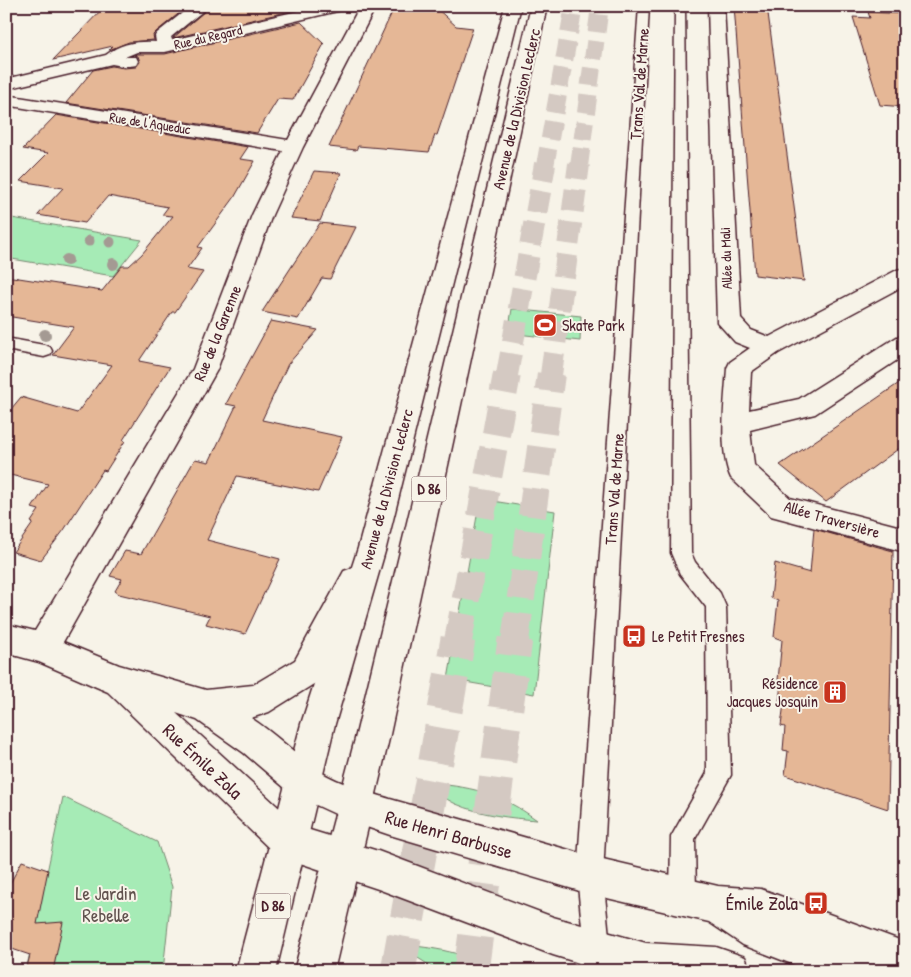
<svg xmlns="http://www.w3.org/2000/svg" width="911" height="977" font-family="'Patrick Hand',sans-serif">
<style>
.green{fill:#a6ebb6;stroke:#788570}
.building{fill:#e5b796;stroke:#4a1f2b}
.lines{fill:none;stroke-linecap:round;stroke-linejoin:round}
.motorway-tunnel-far3{stroke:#d4c9c2;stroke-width:18;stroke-dasharray:18 9;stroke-linecap:butt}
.motorway-tunnel-far2{stroke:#d4c9c2;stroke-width:22;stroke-dasharray:22 11;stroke-linecap:butt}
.motorway-tunnel-far1{stroke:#d4c9c2;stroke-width:28;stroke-dasharray:28 14;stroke-linecap:butt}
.motorway-tunnel{stroke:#d4c9c2;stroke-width:35;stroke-dasharray:35 18;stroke-linecap:butt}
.service-casing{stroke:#4a1f2b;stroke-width:3}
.minor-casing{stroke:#4a1f2b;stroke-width:3}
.primary-casing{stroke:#4a1f2b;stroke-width:3}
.service{fill:#f7f3e8;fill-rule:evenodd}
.minor{fill:#f7f3e8;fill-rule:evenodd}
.primary{fill:#f7f3e8;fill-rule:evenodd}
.tree{fill:#a49a93}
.labels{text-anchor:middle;stroke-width:4;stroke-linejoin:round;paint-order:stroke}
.far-street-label{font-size:14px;fill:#4a1f2b;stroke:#f7f3e8}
.shield{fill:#f7f3e8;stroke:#7e5f64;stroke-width:1}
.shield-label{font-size:15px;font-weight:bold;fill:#4a1f2b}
.street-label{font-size:16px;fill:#4a1f2b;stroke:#f7f3e8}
.poi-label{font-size:16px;fill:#4a1f2b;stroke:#f7f3e8;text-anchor:start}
.near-street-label{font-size:19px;fill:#4a1f2b;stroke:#f7f3e8}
.near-park-label{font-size:19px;fill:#61524e;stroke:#f7f3e8}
.near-poi-label{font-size:19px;fill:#4a1f2b;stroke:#f7f3e8;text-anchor:end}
</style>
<rect width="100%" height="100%" fill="#f7f3e8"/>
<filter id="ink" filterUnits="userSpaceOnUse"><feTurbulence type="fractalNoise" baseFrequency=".02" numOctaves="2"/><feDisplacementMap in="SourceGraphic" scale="10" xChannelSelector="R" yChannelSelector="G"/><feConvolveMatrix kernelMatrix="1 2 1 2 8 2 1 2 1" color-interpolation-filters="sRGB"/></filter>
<g filter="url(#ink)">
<path class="green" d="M 6,217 L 142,240 L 113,276 L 6,258 Z
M 512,309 L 581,316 L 580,341 L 508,333 Z
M 480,499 L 555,511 L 534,694 L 448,679 Z
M 423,783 C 470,786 498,792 537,820 C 510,818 482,815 456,804 C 445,799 434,790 423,783 Z
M 63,797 L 157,842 L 172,887 L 163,971 L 26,971 Z
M 403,945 C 444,948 466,955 504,971 L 438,971 L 418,958 Z"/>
<path class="building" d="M 105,6 L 188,6 L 156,32 L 153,35 L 154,40 L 129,42 L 109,50 L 113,46 L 53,60 Z
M 211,6 L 286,6 L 291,11 L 173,38 Z
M 402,6 L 434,6 L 456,26 L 473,28 L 437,135 L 435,135 L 429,152 L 358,146 L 356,150 L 329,147 L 394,8 Z
M 734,6 L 767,6 L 804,281 L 755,275 Z
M 868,12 L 905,14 L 905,107 L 880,105 L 853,17 L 870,18 Z
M 301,22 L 324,44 L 293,100 L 278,99 L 257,133 L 66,103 L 93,70 L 112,66 L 124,68 L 136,67 L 140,62 L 138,56 L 134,55 L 137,54 L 165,54 Z
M 56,115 L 248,147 L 240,159 L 255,161 L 234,198 L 198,247 L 202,248 L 187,269 L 203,272 L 175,312 L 172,312 L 139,361 L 170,367 L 123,440 L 125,441 L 106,471 L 103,470 L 64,530 L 41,560 L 13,552 L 33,523 L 31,522 L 39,510 L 32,508 L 48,484 L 6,474 L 6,415 L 21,397 L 77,413 L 112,365 L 53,355 L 74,327 L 6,316 L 6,276 L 102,291 L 122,266 L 129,266 L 142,254 L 173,216 L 162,215 L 168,207 L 108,196 L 85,223 L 38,215 L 63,188 L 20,181 L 48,153 L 23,149 Z
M 314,171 L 341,173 L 320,221 L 291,218 Z
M 320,223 L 356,227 L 330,279 L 322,278 L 298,319 L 262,312 Z
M 271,321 L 318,330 L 288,364 L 262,420 L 342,437 L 318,492 L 237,476 L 207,540 L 280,559 L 245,634 L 206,624 L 210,616 L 119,594 L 115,591 L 122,579 L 110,576 L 125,551 L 141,554 L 195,459 L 209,462 L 236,406 L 226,404 Z
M 905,379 L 905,444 L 826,502 L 780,465 Z
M 814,529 L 893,551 L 888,809 L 785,775 L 788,751 L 783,750 L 785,727 L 781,726 L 784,703 L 779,702 L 781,682 L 778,680 L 782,640 L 774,637 L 778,601 L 771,598 L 775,563 L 810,573 Z
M 22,861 L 48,870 L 37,924 L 63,922 L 53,971 L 26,971 L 30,955 L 6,947 L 6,891 Z"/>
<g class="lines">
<path class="motorway-tunnel-far3" d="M 545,166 L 574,6
M 579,166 L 600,6"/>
<path class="motorway-tunnel-far2" d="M 507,375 L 545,164
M 551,375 L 579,164"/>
<path class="motorway-tunnel-far1" d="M 458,641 L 507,374
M 515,641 L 551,374"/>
<path class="motorway-tunnel" d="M 398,971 L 458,639
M 471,971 L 515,639"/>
<g class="service-casing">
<path id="service" d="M 639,6 L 649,6 L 603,875 L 610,947 L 608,971 L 582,971 L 584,947 L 577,875 Z
M 675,6 L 685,6 L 691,553 L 695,562 L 720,593 L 726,607 L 731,775 L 695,839 L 696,897 L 692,906 L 683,910 L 674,906 L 670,897 L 671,837 L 707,773 L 706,607 L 680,574 L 671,553 Z
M 6,338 L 44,345 L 50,347 L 52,351 L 50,355 L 44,357 L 6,350 Z"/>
</g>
<g class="minor-casing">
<path id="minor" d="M 191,6 L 209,6 L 171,37 L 172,40 L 320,6 L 349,6 L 346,9 L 165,52 L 137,52 L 125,57 L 136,57 L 138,61 L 136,65 C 127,67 121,66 112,64 L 6,89 L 6,79 L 106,55 C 121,43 137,41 156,42 L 155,36 L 157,33 Z
M 360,6 L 376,6 L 303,147 L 272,215 L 217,370 L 63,642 L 119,665 L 206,690 L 253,685 L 295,660 L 344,571 L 355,567 L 366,571 L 370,580 L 317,682 L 269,712 L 251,718 C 274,733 293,752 315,768 C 333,782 368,792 390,799 L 590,856 L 718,886 L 761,889 L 905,942 L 905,971 L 810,971 L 743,945 L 709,922 L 590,894 L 390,835 L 355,823 L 292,794 L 244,753 L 197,720 L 176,713 L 300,827 L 378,851 L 553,917 L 646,943 L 716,947 L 745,957 L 751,971 L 605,971 L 553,955 L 378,889 L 276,855 L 108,692 L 39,662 L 6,653 L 6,624 L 35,631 L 193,369 L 252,215 L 283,151 L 6,105 L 6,95 L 288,140 Z
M 708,6 L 724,6 L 741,319 L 751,330 L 769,337 L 897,270 L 905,268 L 905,285 L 778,353 L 751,372 L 749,410 L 799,399 L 897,337 L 905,335 L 905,355 L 815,414 L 750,430 L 754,465 L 790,498 L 905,528 L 905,552 L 771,516 L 731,478 C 718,451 725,398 727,368 L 730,362 L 750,348 L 735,342 L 717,322 Z"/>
</g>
<g class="primary-casing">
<path id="primary" d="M 505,6 L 521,6 L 386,548 L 335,724 L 276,971 L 236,971 L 301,724 L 358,548 Z
M 531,6 L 547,6 L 389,739 L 334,971 L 294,971 L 355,739 Z"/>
</g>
<use href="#service" class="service"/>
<use href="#minor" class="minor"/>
<use href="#primary" class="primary"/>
</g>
<g class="tree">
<circle cx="89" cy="241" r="5.5"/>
<circle cx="110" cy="242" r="5.5"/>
<circle cx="67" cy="260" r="6"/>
<circle cx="113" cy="264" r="6"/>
<circle cx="45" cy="335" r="6"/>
</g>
</g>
<defs>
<g id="stadium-square" transform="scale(1.25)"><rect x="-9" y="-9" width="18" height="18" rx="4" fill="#c8321e" stroke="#f7f3e8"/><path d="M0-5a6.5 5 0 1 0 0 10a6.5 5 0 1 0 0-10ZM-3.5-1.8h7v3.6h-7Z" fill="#fff"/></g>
<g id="bus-square" transform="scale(1.25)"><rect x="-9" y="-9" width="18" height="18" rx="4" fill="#c8321e" stroke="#f7f3e8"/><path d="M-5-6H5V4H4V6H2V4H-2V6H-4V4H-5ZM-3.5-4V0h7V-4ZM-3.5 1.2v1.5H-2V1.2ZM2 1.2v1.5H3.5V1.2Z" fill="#fff"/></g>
<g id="building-square" transform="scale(1.25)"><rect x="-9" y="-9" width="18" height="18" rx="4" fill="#c8321e" stroke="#f7f3e8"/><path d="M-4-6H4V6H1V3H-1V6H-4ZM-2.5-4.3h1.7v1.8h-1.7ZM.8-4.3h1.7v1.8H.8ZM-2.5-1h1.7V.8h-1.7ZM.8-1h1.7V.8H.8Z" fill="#fff"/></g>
</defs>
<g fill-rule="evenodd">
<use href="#stadium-square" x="545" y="325"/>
<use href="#bus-square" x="634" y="636"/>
<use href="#building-square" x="835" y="692"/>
<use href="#bus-square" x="816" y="903"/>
</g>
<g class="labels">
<g class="far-street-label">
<text transform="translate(208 37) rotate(-13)" y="5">Rue du Regard</text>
<text transform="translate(150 123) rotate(9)" y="5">Rue de l'Aqueduc</text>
<text transform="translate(726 258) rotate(-92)" y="5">Allée du Mali</text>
</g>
<g class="shield">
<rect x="411.5" y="476.5" width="35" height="25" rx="4"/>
<rect x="255.5" y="893.5" width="35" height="25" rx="4"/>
</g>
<g class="shield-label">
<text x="429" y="494">D 86</text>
<text x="273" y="911">D 86</text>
</g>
<g class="street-label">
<text transform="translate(639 84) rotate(-86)" y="6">Trans Val de Marne</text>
<text transform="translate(516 109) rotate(-77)" y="6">Avenue de la Division Leclerc</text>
<text transform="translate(217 333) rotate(-68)" y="6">Rue de la Garenne</text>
<text transform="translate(386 489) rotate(-75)" y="6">Avenue de la Division Leclerc</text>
<text transform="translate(614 489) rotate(-86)" y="6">Trans Val de Marne</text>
<text transform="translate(832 519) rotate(16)" y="6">Allée Traversière</text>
</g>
<g class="poi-label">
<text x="562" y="331">Skate Park</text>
<text x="652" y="642">Le Petit Fresnes</text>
<text x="818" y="689" text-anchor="end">Résidence<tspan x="818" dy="18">Jacques Josquin</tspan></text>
</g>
<g class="near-street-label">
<text transform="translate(203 761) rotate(43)" y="7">Rue Émile Zola</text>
<text transform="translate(449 834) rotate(16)" y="7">Rue Henri Barbusse</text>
</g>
<g class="near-park-label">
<text x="106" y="900">Le Jardin<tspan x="106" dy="22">Rebelle</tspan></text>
</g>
<g class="near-poi-label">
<text x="798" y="910">Émile Zola</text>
</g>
</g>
<rect width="911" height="977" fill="none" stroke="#f7f3e8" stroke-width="25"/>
<rect x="12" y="12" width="886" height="952" fill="none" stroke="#4a1f2b" stroke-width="2" filter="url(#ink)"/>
</svg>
